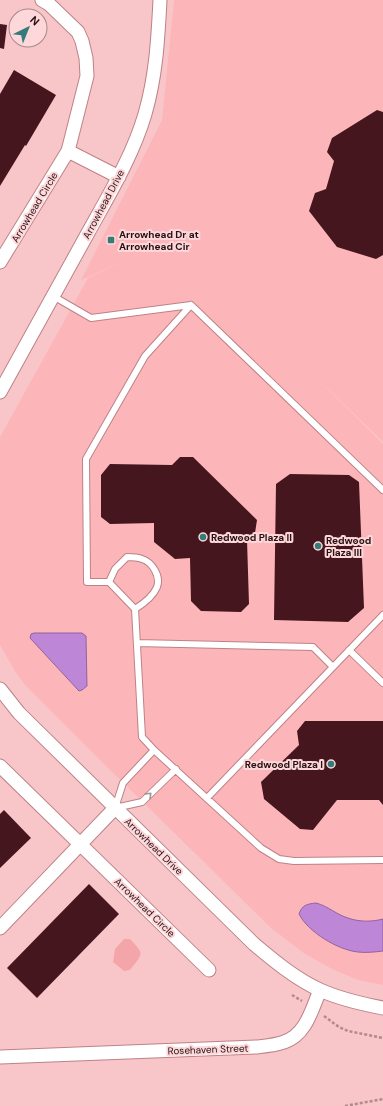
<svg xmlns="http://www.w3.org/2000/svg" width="383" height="1106" font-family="'DM Sans',sans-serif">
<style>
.built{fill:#fcb6ba}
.green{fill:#f4a5aa}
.water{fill:#be86d7;stroke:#91639c}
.building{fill:#45161d}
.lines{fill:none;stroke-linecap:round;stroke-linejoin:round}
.service-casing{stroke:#bd8286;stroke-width:8}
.minor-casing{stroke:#bd8286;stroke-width:15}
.path{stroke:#b2898c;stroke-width:2.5;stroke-dasharray:3 2;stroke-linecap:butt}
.service{stroke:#fff;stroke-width:6}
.minor{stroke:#fff;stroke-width:13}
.oneway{stroke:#9e9495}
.poi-dot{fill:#337c7b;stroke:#fdd7d9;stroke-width:1.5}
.labels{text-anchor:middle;stroke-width:4;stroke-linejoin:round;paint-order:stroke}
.street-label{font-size:10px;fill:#271113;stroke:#fdd7d9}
.poi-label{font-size:10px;font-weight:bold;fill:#271113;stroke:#fdd7d9;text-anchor:start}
</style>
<rect width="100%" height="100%" fill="#f8c6c9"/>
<path class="built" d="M 174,0 L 383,0 L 383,442 L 312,373 L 383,444 L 383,985 L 358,980 L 332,969 L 305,954 L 271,928 L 99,759 L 26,686 L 16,673 L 0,645 L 0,437 L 88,278 L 125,261 L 81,280 L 162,120 Z"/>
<path class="green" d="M 124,939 L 130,939 C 145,955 143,953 130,970 L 124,971 L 113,962 L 115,949 Z"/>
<path class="water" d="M 34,633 L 82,633 L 86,636 L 87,686 L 82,690 L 79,691 L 30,638 L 31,634 Z
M 316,903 C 328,906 337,915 348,918 C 359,922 372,922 383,919 L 383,951 C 375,952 366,953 358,952 C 338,950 308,932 299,914 C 302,905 307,904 316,903 Z"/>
<path class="building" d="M 0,24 L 7,25 L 4,49 L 0,48 Z
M 14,70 L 56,95 L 26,146 L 25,145 L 0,186 L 0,94 Z
M 377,110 L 383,112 L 383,255 L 376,259 L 337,247 L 309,211 L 315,193 L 326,189 L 334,161 L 327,152 L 332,138 Z
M 180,457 L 193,457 L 257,520 L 255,533 L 247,540 L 249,604 L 241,612 L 201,611 L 191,601 L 190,558 L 175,559 L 154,542 L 154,523 L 110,524 L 101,517 L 101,475 L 110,464 L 172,465 Z
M 290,474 L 349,475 L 359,482 L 364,608 L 348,622 L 274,620 L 276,484 Z
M 305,721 L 383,721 L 383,805 L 379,800 L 337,800 L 313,830 L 300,829 L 264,799 L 261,782 L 299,745 L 297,731 Z
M 4,810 L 31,838 L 0,868 L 0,814 Z
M 89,884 L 119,914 L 37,998 L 7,968 Z"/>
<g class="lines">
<g class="service-casing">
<path id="service" d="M 53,296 L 91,318 L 191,305
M 191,305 L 145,356 L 86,459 L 87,582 L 109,582 L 135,609 L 142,737 L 154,750 L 261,848 L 279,859 L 294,861 L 383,860
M 191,305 L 383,490
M 109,582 L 115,569 L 127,557 C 132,557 137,557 142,559 C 152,562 161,576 157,587 C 153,597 143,604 135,609
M 137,643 L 313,647 L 333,667 L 383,615
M 349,650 L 383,683
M 154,750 L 123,783 L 115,808 L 142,802 L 176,769
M 207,798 L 333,667"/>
</g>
<g class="minor-casing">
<path id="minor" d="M 68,151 L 119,177
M 0,262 L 68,151 L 87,76 L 86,58 L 82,41 L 78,32 L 49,4 L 42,0
M 0,392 C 30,338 59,285 89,231 C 110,193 133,155 145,114 C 156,76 158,39 160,0
M 0,689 L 19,713 L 254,944 C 274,961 296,979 320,990 C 340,999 362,1004 383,1008
M 0,766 L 209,970
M 0,928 L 115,808
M 0,1057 L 257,1047 C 266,1046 276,1045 284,1042 C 306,1035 312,1009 320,990"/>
</g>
<path class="path" d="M 292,995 L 302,1001
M 324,1016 L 339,1027 L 348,1031 L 383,1038
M 345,1106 L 383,1099"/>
<use href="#service" class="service"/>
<use href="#minor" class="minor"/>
</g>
<defs><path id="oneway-chevron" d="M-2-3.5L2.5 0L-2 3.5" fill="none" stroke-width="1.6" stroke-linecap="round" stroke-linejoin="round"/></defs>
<use class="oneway" href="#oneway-chevron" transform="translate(149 795) rotate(-45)"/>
<g class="poi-dot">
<rect x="107" y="236" width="8" height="8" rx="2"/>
<circle cx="203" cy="537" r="4"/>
<circle cx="318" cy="546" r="4"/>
<circle cx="331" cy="764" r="4"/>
</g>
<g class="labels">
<g class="street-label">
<text transform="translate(103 204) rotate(-62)" y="4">Arrowhead Drive</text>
<text transform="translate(34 207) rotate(-59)" y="4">Arrowhead Circle</text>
<text transform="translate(154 846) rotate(44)" y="4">Arrowhead Drive</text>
<text transform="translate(145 907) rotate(44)" y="4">Arrowhead Circle</text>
<text transform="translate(208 1049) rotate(-2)" y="4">Rosehaven Street</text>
</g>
<g class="poi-label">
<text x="119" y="238">Arrowhead Dr at<tspan x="119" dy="12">Arrowhead Cir</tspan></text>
<text x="211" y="541">Redwood Plaza II</text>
<text x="326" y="544">Redwood<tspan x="326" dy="12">Plaza III</tspan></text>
<text x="323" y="768" text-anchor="end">Redwood Plaza I</text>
</g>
</g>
<g transform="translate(28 28) rotate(43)"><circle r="19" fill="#fdd7d9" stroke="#a7888a"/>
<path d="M0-3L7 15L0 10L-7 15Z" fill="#337c7b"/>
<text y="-6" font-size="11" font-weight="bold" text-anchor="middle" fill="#271113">N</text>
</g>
</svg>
